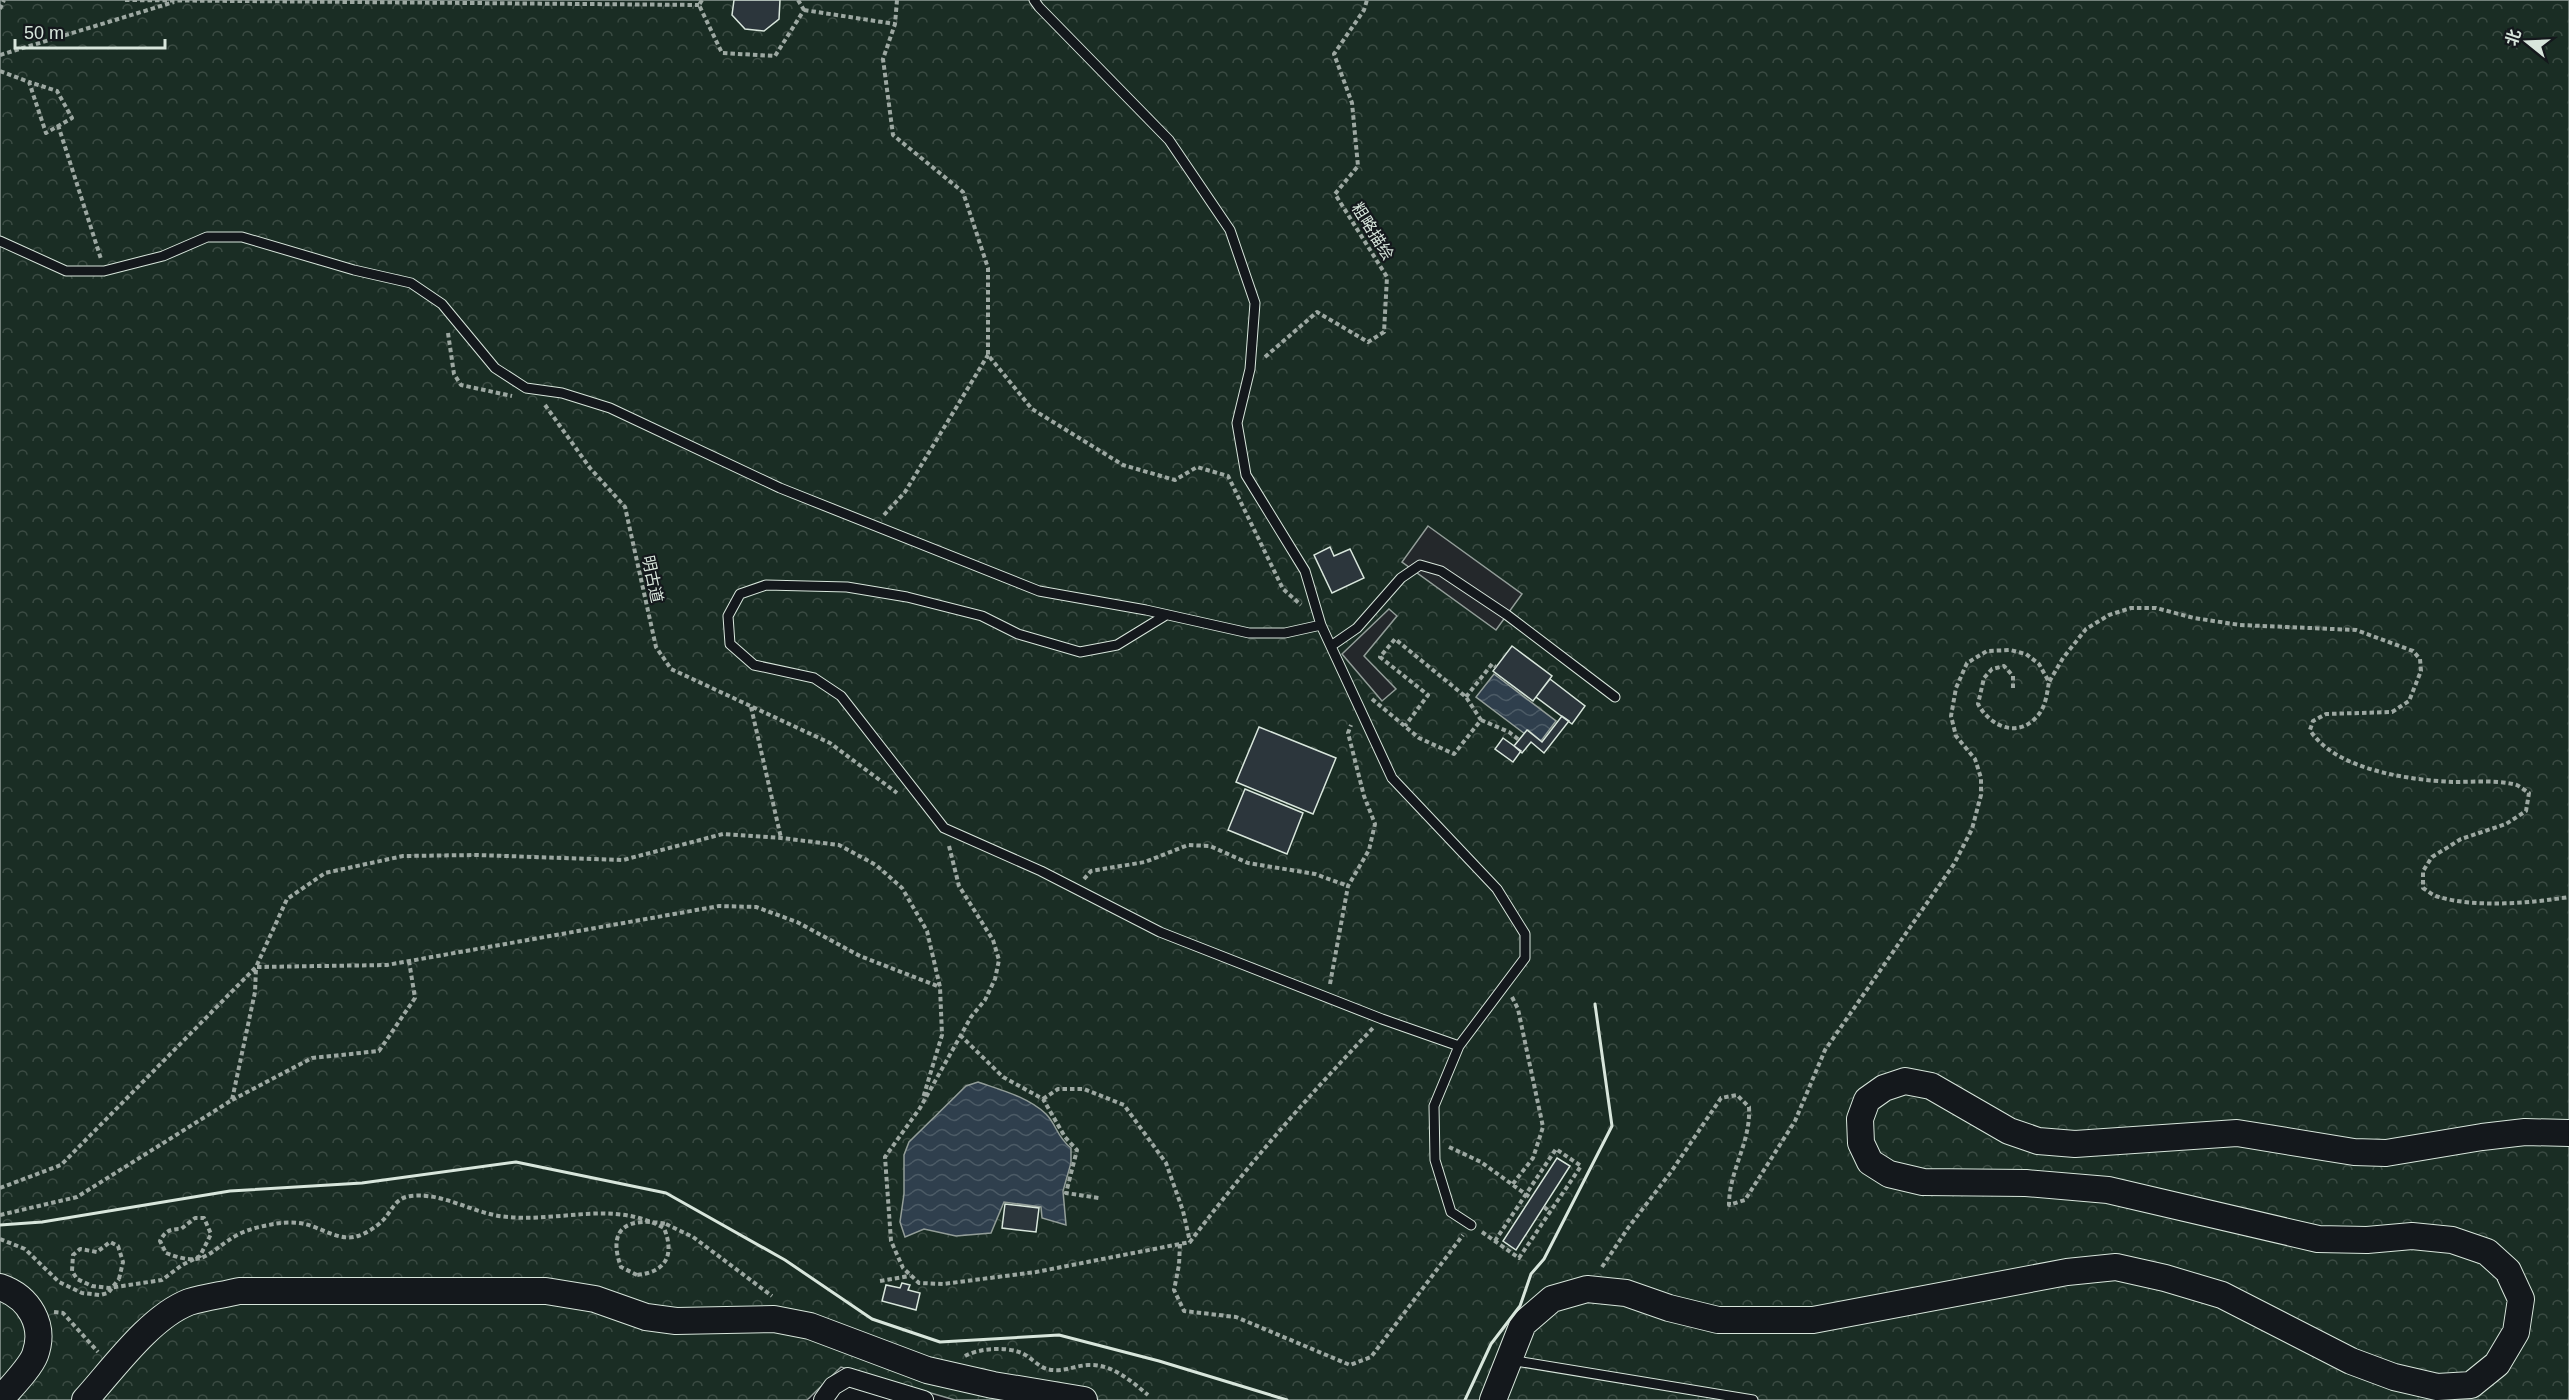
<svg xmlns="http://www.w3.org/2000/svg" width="2569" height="1400" font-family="Helvetica,'Noto Sans SC',sans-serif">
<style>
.forest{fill:url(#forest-crowns);stroke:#939e99;stroke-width:1.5}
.parking{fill:#24282b;stroke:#939e99;stroke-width:1.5}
.water{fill:url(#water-waves);stroke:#939e99;stroke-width:1.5}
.building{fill:#2c363c;stroke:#d8e6dc;stroke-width:1.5}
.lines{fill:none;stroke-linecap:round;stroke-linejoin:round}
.lane-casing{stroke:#d8e6dc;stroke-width:11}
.street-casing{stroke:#d8e6dc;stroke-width:20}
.secondary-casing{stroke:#d8e6dc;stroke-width:28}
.path{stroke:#9da8a2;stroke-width:4;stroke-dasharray:4.5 3;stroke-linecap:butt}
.lane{stroke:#14181c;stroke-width:9}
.street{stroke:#14181c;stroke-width:18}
.secondary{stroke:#14181c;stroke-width:26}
.path-bridge{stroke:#9da8a2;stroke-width:4;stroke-dasharray:4.5 3;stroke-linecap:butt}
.wall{stroke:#d8e6dc;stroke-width:3}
.labels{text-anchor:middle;stroke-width:4.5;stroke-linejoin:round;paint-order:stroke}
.street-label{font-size:16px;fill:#d8e6dc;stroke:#14181c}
</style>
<defs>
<pattern id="forest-crowns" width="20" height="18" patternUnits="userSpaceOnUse" patternTransform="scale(1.5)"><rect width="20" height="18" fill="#1a2d24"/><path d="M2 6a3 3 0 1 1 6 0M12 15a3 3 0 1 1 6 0" fill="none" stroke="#3b4b43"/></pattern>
<pattern id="water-waves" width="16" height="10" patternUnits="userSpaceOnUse" patternTransform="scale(1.5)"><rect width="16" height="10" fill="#2f3f4d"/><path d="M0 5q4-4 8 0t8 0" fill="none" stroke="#4c5b66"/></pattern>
</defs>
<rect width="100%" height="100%" fill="#14181c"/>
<path class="forest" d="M 0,0 L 2569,0 L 2569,1400 L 955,1400 L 841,1367 L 807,1400 L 0,1400 Z"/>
<path class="parking" d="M 1428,526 L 1522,594 L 1496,630 L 1402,562 Z
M 1389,609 L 1397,616 L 1364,656 L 1396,689 L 1382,701 L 1342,654 Z"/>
<path class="water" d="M 1494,674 L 1556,721 L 1541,741 L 1528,730 L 1525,734 L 1476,697 Z
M 978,1082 C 1001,1090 1028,1097 1046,1114 C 1057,1125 1056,1136 1071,1148 L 1071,1163 L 1063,1191 L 1066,1225 L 1042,1218 L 1041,1207 L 1004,1202 L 991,1233 L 956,1236 L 924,1229 L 905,1237 L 900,1222 L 904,1194 L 904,1155 L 909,1142 L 966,1086 Z"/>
<path class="building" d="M 734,0 L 780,0 L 779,19 L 764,31 L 745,29 L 732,15 Z
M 1330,547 L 1334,556 L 1350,549 L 1364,578 L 1332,593 L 1314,555 Z
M 1512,646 L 1552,676 L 1533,701 L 1493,671 Z
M 1550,679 L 1585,706 L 1572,724 L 1536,697 Z
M 1562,716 L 1569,721 L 1544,753 L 1531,742 L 1522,753 L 1514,746 L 1527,730 L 1542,742 Z
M 1259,727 L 1336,758 L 1313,814 L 1236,782 Z
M 1503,738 L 1521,751 L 1513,762 L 1495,749 Z
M 1245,789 L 1303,813 L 1287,854 L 1228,830 Z
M 1557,1158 L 1570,1166 L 1516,1250 L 1503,1241 Z
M 1005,1204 L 1039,1208 L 1036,1232 L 1002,1228 Z
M 902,1283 L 910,1285 L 908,1290 L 920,1293 L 916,1310 L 882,1301 L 886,1285 L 900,1288 Z"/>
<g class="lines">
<g class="lane-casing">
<path id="lane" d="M 1034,0 L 1039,7 L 1169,140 L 1230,230 L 1255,303 L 1250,369 L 1237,423 L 1246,475 L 1305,571 L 1321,625 L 1392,778 L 1497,889 L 1525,934 L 1525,958 L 1459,1046 L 1434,1106 L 1435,1160 L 1451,1212 L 1471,1225
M 0,241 L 66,271 L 104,271 L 163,256 L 207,237 L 242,237 L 354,270 L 411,283 L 442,304 L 495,368 L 526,388 L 562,393 L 610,408 L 780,488 L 1039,591 L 1146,610 L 1249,633 L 1285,633 L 1321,625
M 1166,615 L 1117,645 L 1080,652 L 1018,634 L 982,616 L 907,597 L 847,587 L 766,585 L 740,594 L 728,616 L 730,644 L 754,665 L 814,678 L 841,696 L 944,828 L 1041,871 L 1160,932 L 1382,1019 L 1459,1046
M 1331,646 L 1357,628 L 1401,578 L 1420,565 L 1441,571 L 1507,615 L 1615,697
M 1510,1360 L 1753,1400"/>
</g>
<g class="street-casing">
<path id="street" d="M 823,1400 L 833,1386 L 848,1377 L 924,1400"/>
</g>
<g class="secondary-casing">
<path id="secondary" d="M 0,1287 C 29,1297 46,1325 35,1355 C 30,1368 10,1388 0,1400
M 85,1400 C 113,1369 150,1317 189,1302 C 205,1297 223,1295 239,1291 L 546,1291 L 595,1299 L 646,1317 L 676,1321 L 774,1319 L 810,1326 L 927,1370 L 993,1385 L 1084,1400
M 1493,1400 L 1523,1324 L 1552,1299 L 1587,1289 L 1626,1293 L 1669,1308 L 1718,1320 L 1813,1320 L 2067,1272 L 2116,1267 L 2165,1278 L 2222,1295 L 2351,1361 L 2394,1377 L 2437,1387 L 2471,1385 L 2497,1364 L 2516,1332 L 2521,1299 L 2508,1271 L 2487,1252 L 2452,1240 L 2412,1236 L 2367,1240 L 2318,1239 L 2108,1190 L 2026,1183 L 1923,1182 L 1889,1174 L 1870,1162 L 1861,1143 L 1860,1119 L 1867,1100 L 1884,1088 L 1905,1081 L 1931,1086 L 2009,1131 L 2038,1141 L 2075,1144 L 2237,1133 L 2354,1152 L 2386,1153 L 2482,1137 L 2525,1132 L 2569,1133"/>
</g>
<path class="path" d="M 125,0 L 699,5
M 702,0 L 699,5 L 722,53 L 775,56 L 804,10
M 798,0 L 804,10
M 897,0 L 895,24 L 883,59 L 893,135 L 963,192 L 988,268 L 988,355 L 1032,409 L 1123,465 L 1175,480 L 1197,467 L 1228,476 L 1283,589 L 1301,605
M 0,9 L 4,0
M 804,10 L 895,24
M 0,55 L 174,2
M 0,71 L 29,82 L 46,133 L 72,118 L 57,91 L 29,82
M 58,125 L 101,259
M 448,333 L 454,374 L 461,385 L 512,396
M 1265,357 L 1317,312 L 1368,342 L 1384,332 L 1387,277 L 1335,194 L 1358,166 L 1352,103 L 1334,54 L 1364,10 L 1367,0
M 545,405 L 590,468 L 625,507 L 656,647 L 671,669 L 830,743 L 897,793
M 884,515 L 905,492 L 988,355
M 2013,688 L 2013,676 L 2004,666 L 1992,669 L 1984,678 L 1978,704 C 1991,728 2020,739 2039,714 C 2046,705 2047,693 2049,682
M 1466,697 L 1492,664 L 1496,667
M 1372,699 L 1419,738 L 1454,754 L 1481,720 L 1466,697 L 1395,639 L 1380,657 L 1428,695 L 1405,726
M 751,707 L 781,838
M 1481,720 L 1509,732 L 1519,740
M 949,846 L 959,886 L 993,940 L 999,960 L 995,979 L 985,1000 L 971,1017 L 920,1108 L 885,1157 L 891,1241 L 903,1268 L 919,1283 L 943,1284 L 1036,1272 L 1190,1242 C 1247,1166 1308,1096 1373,1028
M 1084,879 L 1091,871 L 1145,862 L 1188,845 L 1210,846 L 1248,863 L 1315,874 L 1348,886
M 257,967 L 387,965 L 719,906 L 756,907 L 797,922 L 860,956 L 940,987
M 1330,984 L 1348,886 L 1369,850 L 1375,824 L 1364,796 L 1348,733 L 1351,725
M 1512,997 L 1518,1009 L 1543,1127 L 1533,1158 L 1512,1185
M 960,1035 L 1003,1077 L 1043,1099 L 1065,1137 L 1077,1150 L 1066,1193 L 1099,1198
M 1043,1099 L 1058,1089 L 1084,1089 L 1124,1105 L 1166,1163 L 1183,1211 L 1190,1242
M 232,1100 L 312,1058 L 379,1051 L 415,998 L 409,961
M 1449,1147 L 1481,1162 L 1531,1198
M 0,1188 L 61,1165 L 256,967 L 287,899 L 325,873 L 403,856 L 476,855 L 623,860 L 723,834 L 781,838 L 839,845 L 876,865 L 902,888 L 927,931 L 940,987 L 942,1035 L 923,1098
M 1544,1207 L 1550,1212
M 0,1215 L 77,1197 L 232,1100 L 255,992 L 256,968
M 666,1224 L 693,1237 L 772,1296
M 1482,1232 L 1519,1258 L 1581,1166 L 1556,1149 L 1495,1241
M 0,1239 L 25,1249 L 59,1282 L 82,1293 L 100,1295 L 108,1293 L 119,1279
M 1180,1244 L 1179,1265 L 1174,1290 L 1184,1311 L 1236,1317 L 1350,1365 L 1371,1357 L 1463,1235
M 166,1253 C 207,1269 207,1251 239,1234 C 249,1229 262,1226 274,1224 C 284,1222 295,1222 305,1224 C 322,1228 340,1242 358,1236 C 365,1234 376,1227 381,1222 C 392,1213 393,1198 411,1196 C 444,1192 475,1215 508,1217 C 562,1222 613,1200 664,1228 C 675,1255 666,1272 637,1275
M 1602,1267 L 1628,1228 L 1671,1172 L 1721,1098 L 1737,1095 L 1749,1107 C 1751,1143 1729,1170 1729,1205 L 1745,1200 L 1795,1121 L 1825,1050 L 1954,864 L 1972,829 L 1981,795 L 1981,778 L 1975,759 L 1956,736 L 1951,716 L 1956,688 L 1967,663 L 1987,651 L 2010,650 L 2026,654 L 2039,664 L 2049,682 L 2063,658 L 2086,629 L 2109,615 L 2131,608 L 2156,608 L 2194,618 L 2240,625 L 2356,630 L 2413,651 L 2420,659 L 2421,671 L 2409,701 L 2392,712 L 2326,714 L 2313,721 L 2310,730 C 2335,770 2409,780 2453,782 C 2472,782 2494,780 2513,784 C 2519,785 2524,790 2529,793 L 2526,811 L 2506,824 L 2461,839 L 2432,857 L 2423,871 L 2423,888 C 2428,891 2433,896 2439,897 C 2477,908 2531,903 2569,897
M 880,1281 L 910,1276
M 54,1312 L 63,1313 L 98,1352
M 965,1356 C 980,1348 1004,1347 1019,1352 C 1029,1355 1037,1366 1047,1369 C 1062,1373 1073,1366 1088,1365 C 1112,1364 1130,1380 1148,1395"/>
<use href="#lane" class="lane"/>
<use href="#street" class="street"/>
<use href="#secondary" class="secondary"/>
<path class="path-bridge" d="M 637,1275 L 621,1267 C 606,1226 630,1217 666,1224
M 119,1279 L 123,1262 L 118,1246 L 110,1242 L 97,1252 L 80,1249 L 73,1255 L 72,1271 L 77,1279 L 92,1286 L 109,1288 L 162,1280 L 182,1265 L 200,1256 L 211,1234 L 204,1218 L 195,1218 L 181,1229 C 170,1229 165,1231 160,1241 L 166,1253"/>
<path class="wall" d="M 0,1225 L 42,1222 L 230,1191 L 362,1183 L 516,1162 L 666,1193 L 785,1260 L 872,1319 L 940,1342 L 1059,1335 L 1159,1361 L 1287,1400
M 1465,1400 L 1491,1344 L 1520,1306 L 1531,1274 L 1544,1259 L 1612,1126 L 1595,1004"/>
</g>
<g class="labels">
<g class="street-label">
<text transform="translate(1373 231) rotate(58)" y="6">粗略描绘</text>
<text transform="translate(653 579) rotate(78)" y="6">明古道</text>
</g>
</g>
<g transform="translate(2527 42) rotate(288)" stroke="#14181c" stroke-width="4.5" paint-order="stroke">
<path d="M0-4.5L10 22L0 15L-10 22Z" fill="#d8e6dc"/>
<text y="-9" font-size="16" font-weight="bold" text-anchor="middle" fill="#d8e6dc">北</text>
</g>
<path d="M15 39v9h150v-9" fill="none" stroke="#d8e6dc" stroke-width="3"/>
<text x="24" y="39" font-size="18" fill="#d8e6dc" stroke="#14181c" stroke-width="4.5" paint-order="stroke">50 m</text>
</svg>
